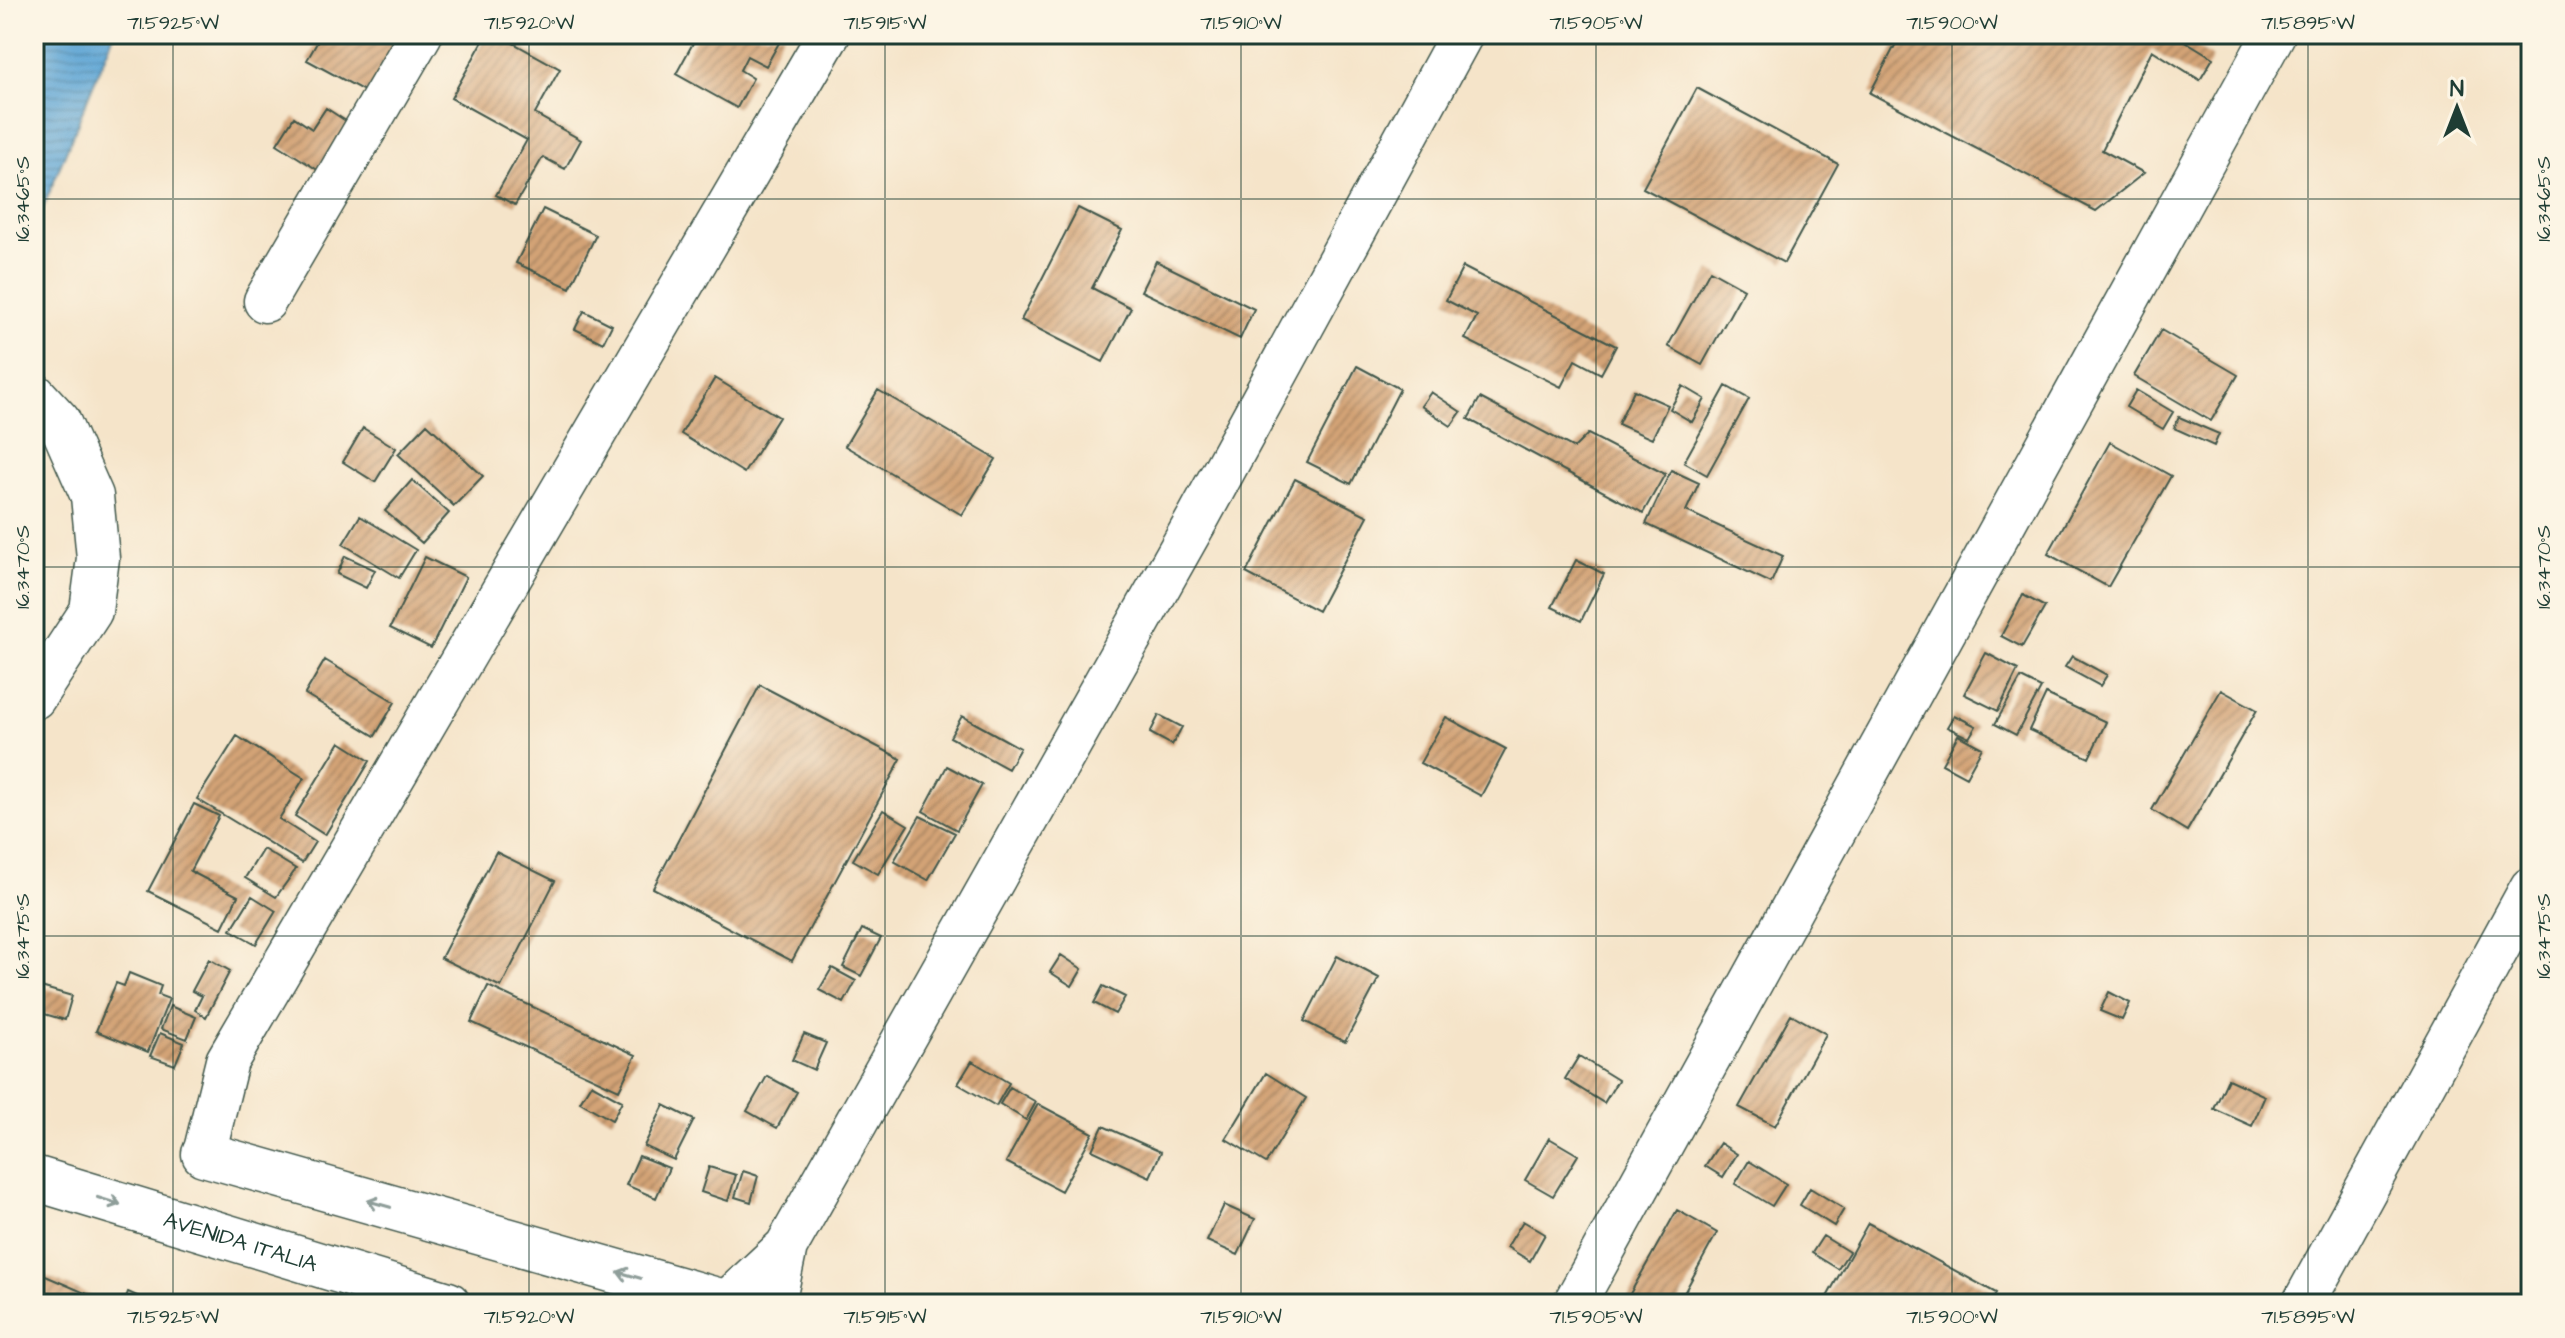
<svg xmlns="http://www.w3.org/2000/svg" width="2565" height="1338" font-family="'Architects Daughter',sans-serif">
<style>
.water{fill:url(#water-rules);stroke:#3e7284;stroke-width:2}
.building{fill:url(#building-hatch)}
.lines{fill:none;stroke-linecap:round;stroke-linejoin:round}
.minor-casing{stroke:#3f564a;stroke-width:45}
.secondary-casing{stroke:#3f564a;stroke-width:47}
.minor{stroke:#fff;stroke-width:42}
.secondary{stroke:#fff;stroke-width:44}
.oneway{stroke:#8f9e9a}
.ticks{fill:none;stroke:#1f3d34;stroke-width:2;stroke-opacity:0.45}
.labels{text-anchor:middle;stroke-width:6;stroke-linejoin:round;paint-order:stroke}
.street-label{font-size:22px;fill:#1f3d34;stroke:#fcf5e5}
.neatline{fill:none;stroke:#1f3d34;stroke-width:3}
.ticks-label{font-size:20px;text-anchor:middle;fill:#1f3d34}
</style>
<defs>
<pattern id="water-rules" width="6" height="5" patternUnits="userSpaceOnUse" patternTransform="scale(2)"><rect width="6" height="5" fill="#5ea6d5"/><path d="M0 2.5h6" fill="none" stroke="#4d88ae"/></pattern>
<pattern id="building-hatch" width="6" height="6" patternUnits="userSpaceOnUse" patternTransform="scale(2)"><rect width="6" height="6" fill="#d3a376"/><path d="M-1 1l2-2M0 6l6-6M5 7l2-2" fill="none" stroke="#ab8662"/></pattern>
</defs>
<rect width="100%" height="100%" fill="#fcf5e5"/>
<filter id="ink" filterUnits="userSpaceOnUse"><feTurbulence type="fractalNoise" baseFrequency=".0125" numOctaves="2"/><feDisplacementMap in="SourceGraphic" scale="16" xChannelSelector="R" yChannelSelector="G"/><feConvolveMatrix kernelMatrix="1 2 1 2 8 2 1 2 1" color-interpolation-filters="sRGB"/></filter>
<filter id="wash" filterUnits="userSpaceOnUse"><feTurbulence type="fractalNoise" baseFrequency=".006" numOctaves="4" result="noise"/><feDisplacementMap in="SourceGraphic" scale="32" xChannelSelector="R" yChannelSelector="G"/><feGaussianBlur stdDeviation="1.8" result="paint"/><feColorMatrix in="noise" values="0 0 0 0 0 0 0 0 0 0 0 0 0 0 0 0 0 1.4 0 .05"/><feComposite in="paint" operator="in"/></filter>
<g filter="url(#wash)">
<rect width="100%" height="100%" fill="#f5e4c9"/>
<path class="water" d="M 34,34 L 114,34 L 34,230 Z"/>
<g id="blocks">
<path class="building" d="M 322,34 L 409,34 L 375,97 L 307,60 Z
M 487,34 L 497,34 L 560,69 L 535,114 L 581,140 L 565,169 L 543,157 L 515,205 L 496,195 L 527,140 L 451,98 Z
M 698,34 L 784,34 L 766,66 L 747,56 L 740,70 L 753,78 L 737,108 L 676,74 Z
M 1901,34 L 2174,34 L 2213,58 L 2200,80 L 2152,50 L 2102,150 L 2144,173 L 2096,211 L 1870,93 Z
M 1697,88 L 1838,164 L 1784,263 L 1643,188 Z
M 326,108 L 358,129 L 327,176 L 277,144 L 294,117 L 312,129 Z
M 1078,208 L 1122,230 L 1092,288 L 1131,308 L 1103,362 L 1021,320 Z
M 543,209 L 596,235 L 570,288 L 516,263 Z
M 1156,261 L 1254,309 L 1240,339 L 1141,291 Z
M 1463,267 L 1616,346 L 1601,374 L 1575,360 L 1561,387 L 1465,339 L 1477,316 L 1446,300 Z
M 1710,270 L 1744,289 L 1702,365 L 1668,346 Z
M 584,311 L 612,325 L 603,343 L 575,329 Z
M 2161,330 L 2238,375 L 2211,421 L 2134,376 Z
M 1357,366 L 1400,389 L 1351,484 L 1307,462 Z
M 715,378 L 779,417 L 744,473 L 681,434 Z
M 1683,386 L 1705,399 L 1692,422 L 1670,409 Z
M 1726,386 L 1749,399 L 1707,475 L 1684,462 Z
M 878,390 L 996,459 L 962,515 L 845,446 Z
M 1634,390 L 1668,405 L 1652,439 L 1618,424 Z
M 2136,390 L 2173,412 L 2163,429 L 2126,407 Z
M 1431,392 L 1461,412 L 1451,426 L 1421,406 Z
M 1480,398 L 1574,448 L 1588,434 L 1665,474 L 1643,513 L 1468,419 Z
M 2179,417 L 2219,434 L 2214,446 L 2174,428 Z
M 427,424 L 483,476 L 454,506 L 398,454 Z
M 363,428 L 396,448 L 375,482 L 343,462 Z
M 2110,442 L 2171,476 L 2108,587 L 2048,554 Z
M 1671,470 L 1699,483 L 1686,511 L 1783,556 L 1771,583 L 1646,524 Z
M 1295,479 L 1368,516 L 1318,611 L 1246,573 Z
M 412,480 L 449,513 L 422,543 L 385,511 Z
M 360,516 L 416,550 L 399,578 L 343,544 Z
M 345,556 L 375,570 L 366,588 L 337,574 Z
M 425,557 L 466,577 L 431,648 L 390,628 Z
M 1576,560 L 1604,574 L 1581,621 L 1552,607 Z
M 2023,595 L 2045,607 L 2022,647 L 2001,636 Z
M 1986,653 L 2018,670 L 1998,711 L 1964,694 Z
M 2072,656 L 2107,675 L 2100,686 L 2065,667 Z
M 325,660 L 395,702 L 375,736 L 305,694 Z
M 2021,678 L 2041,688 L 2016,735 L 1995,724 Z
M 760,685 L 901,759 L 792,961 L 653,888 Z
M 2221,690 L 2257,710 L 2187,831 L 2152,810 Z
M 2046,694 L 2106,722 L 2089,758 L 2029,730 Z
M 1159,715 L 1182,727 L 1172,745 L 1150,733 Z
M 1954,715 L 1976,726 L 1969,738 L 1947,727 Z
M 962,716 L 1020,748 L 1008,769 L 950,737 Z
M 1446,717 L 1506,749 L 1481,796 L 1420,763 Z
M 1958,735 L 1982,748 L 1966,777 L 1942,764 Z
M 237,736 L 304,778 L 279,819 L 315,842 L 302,863 L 197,799 Z
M 340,742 L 370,761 L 325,835 L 295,816 Z
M 947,766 L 982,785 L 957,830 L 923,811 Z
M 194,804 L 219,816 L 190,871 L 238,896 L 222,928 L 148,891 Z
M 883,810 L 908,825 L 878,874 L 853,860 Z
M 920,816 L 955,833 L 928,880 L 894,861 Z
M 263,849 L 296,869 L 276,897 L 245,878 Z
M 496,852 L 555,881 L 501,987 L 441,958 Z
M 252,896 L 276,911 L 256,944 L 231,930 Z
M 862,929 L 881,938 L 861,976 L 843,967 Z
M 1061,955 L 1082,969 L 1072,986 L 1050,972 Z
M 1337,956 L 1379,978 L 1345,1042 L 1304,1021 Z
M 209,959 L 230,971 L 206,1017 L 195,1010 L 202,996 L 192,991 Z
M 832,968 L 856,981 L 844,1003 L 819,990 Z
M 129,973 L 161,986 L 158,995 L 169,999 L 148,1052 L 96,1031 L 116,983 L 124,986 Z
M 34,985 L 72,996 L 65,1020 L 34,1011 Z
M 488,986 L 636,1055 L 619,1090 L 471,1022 Z
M 1103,986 L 1125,997 L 1115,1014 L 1094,1003 Z
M 2109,992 L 2130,1003 L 2122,1020 L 2100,1011 Z
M 170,1006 L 196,1017 L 187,1039 L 161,1029 Z
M 1791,1014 L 1826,1034 L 1775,1126 L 1739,1107 Z
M 160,1033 L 184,1043 L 175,1065 L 150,1056 Z
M 804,1034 L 826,1043 L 814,1070 L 792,1060 Z
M 1579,1056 L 1618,1080 L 1604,1103 L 1565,1079 Z
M 972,1061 L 1009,1083 L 996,1106 L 958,1084 Z
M 1266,1073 L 1306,1098 L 1266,1163 L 1226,1139 Z
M 767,1076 L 797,1092 L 777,1128 L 747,1111 Z
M 2228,1079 L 2265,1096 L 2252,1126 L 2214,1109 Z
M 591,1084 L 622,1101 L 612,1120 L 580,1102 Z
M 1010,1087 L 1036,1102 L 1026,1120 L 1000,1104 Z
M 1038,1104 L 1093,1133 L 1061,1191 L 1006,1162 Z
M 664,1105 L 694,1120 L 674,1160 L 644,1146 Z
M 1103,1126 L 1161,1152 L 1150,1177 L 1092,1150 Z
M 1549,1138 L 1578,1155 L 1553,1196 L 1525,1180 Z
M 1720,1143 L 1737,1154 L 1723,1177 L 1705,1166 Z
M 639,1156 L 669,1168 L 656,1198 L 626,1185 Z
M 1749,1161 L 1786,1184 L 1772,1206 L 1735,1184 Z
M 709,1167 L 736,1175 L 728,1201 L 701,1192 Z
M 743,1171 L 758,1176 L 751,1202 L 735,1197 Z
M 1810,1188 L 1844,1209 L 1834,1226 L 1800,1205 Z
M 1224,1205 L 1255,1219 L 1238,1255 L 1207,1241 Z
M 1677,1210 L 1717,1233 L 1678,1304 L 1631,1304 L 1626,1301 Z
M 1523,1221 L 1545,1234 L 1530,1261 L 1507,1247 Z
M 1868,1223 L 1996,1293 L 1990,1304 L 1839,1304 L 1827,1297 Z
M 1823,1236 L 1849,1252 L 1838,1269 L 1812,1253 Z
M 34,1271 L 101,1300 L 99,1304 L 34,1302 Z
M 128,1292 L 155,1304 L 133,1304 L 125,1300 Z"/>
</g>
</g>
<g filter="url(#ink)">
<use href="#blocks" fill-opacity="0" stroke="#3f564a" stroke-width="2"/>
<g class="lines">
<g class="minor-casing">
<path id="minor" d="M 265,301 L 421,34
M 34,394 L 59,421 L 92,496 L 98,558 L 91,611 L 34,698
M 204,1154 L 227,1061 L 829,34
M 725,1304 L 786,1247 L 1199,516 L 1462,34
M 774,1304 L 786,1247
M 1574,1304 L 2274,34
M 2303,1304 L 2531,888"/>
</g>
<g class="secondary-casing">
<g id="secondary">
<path d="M 204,1154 L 731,1304"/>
<path id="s1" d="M 34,1178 L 448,1304"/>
</g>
</g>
<use href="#minor" class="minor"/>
<use href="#secondary" class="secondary"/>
</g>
<defs><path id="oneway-shaft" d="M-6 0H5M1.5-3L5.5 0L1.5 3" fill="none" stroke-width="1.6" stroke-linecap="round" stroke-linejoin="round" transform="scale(2)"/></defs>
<g class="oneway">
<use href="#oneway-shaft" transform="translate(109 1201) rotate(17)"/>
<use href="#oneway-shaft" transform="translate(379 1204) rotate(-164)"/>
<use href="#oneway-shaft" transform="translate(629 1275) rotate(-164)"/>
</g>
</g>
<path class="ticks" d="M 173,34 L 173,1304M 529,34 L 529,1304M 885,34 L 885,1304M 1241,34 L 1241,1304M 1596,34 L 1596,1304M 1952,34 L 1952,1304M 2308,34 L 2308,1304M 34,199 L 2531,199M 34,567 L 2531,567M 34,936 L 2531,936"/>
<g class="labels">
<g class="street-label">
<text dy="8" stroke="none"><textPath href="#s1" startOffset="216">AVENIDA ITALIA</textPath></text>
</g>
</g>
<rect width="2565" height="1338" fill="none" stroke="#fcf5e5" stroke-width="88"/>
<g transform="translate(2457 108)" stroke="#fcf5e5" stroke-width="6" paint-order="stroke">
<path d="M0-6L14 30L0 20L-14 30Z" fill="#1f3d34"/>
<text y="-12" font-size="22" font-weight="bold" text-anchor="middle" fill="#1f3d34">N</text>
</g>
<rect x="44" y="44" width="2477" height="1250" class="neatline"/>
<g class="ticks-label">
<text x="173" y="29">71.5925°W</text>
<text x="529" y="29">71.5920°W</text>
<text x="885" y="29">71.5915°W</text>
<text x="1241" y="29">71.5910°W</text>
<text x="1596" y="29">71.5905°W</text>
<text x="1952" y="29">71.5900°W</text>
<text x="2308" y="29">71.5895°W</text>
<text transform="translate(22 199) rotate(-90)" y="7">16.3465°S</text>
<text transform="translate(2543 199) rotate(-90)" y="7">16.3465°S</text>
<text transform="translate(22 567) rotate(-90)" y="7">16.3470°S</text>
<text transform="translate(2543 567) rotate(-90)" y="7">16.3470°S</text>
<text transform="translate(22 936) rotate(-90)" y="7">16.3475°S</text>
<text transform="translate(2543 936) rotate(-90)" y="7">16.3475°S</text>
<text x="173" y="1323">71.5925°W</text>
<text x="529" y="1323">71.5920°W</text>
<text x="885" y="1323">71.5915°W</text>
<text x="1241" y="1323">71.5910°W</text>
<text x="1596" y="1323">71.5905°W</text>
<text x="1952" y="1323">71.5900°W</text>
<text x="2308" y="1323">71.5895°W</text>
</g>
</svg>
